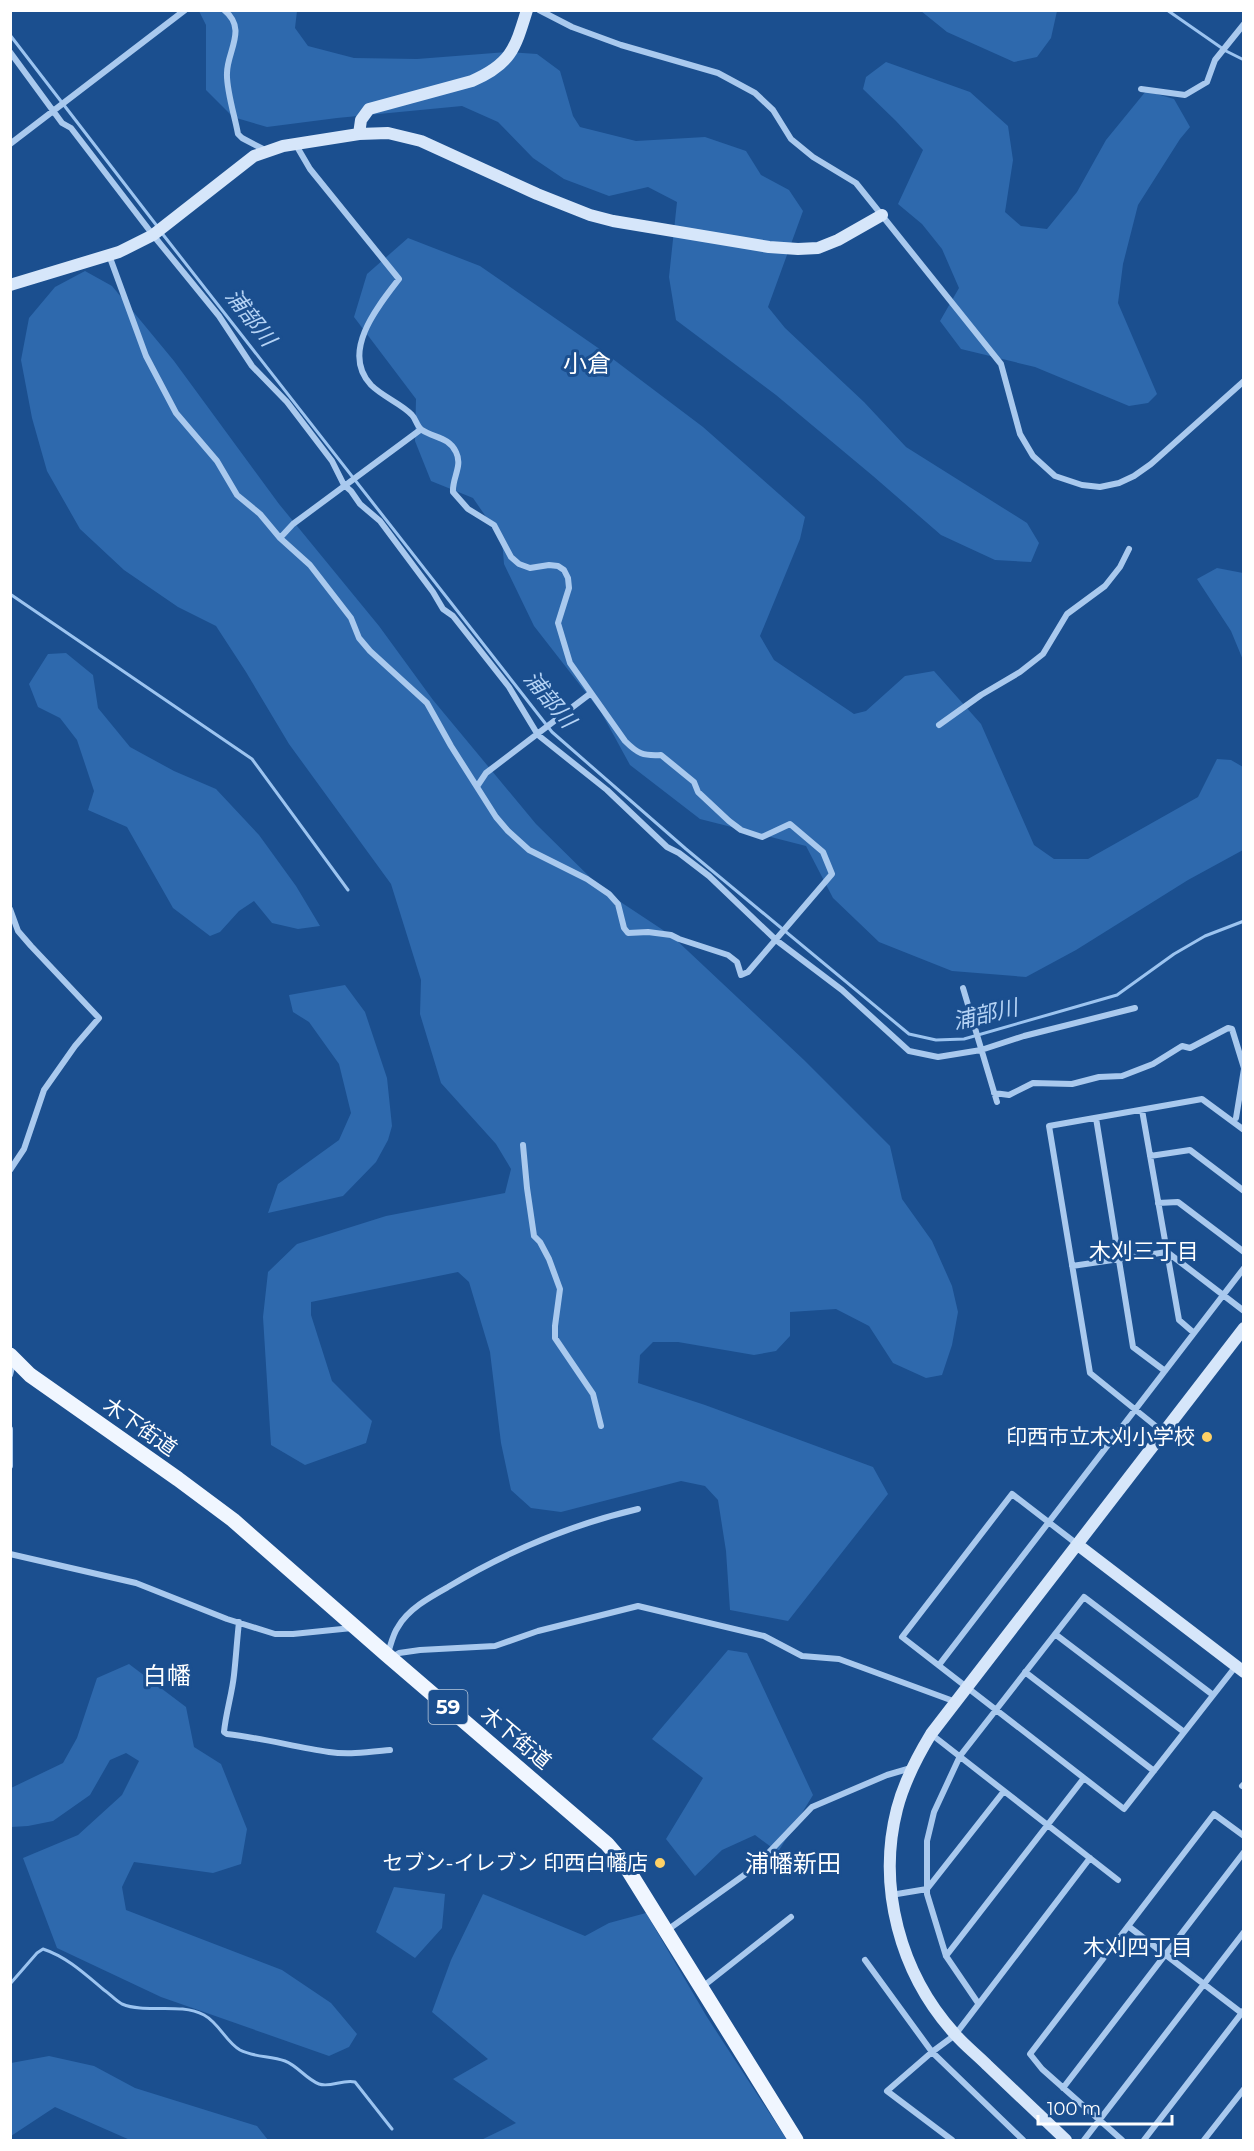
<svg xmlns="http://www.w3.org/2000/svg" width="1254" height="2151" font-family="Montserrat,'Noto Sans JP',sans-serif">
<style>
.green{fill:#2e69ad}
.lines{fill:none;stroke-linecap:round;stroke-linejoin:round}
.stream{stroke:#9cc4f0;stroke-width:3}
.street{stroke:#a9c9ee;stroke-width:6}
.secondary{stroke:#d6e6fa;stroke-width:12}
.primary{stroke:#f0f6ff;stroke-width:15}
.poi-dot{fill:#ffd166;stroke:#1b4f8f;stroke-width:2}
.labels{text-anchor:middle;stroke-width:6;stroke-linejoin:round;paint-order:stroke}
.shield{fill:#1b4f8f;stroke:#bbcadd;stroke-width:1.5}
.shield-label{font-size:20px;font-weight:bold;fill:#fff}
.street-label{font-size:21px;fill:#fff;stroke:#1b4f8f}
.poi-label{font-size:21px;fill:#fff;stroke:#1b4f8f;text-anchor:end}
.water-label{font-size:22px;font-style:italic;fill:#b5d3f5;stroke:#1b4f8f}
.neighbourhood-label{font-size:22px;fill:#fff;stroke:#1b4f8f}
.quarter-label{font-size:24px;fill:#fff;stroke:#1b4f8f}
</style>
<rect width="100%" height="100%" fill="#1b4f8f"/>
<path class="green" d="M 199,11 L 297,11 L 295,28 L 308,46 L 354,58 L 417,59 L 507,52 L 537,54 L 560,71 L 573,116 L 580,127 L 636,141 L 705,137 L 746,151 L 761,175 L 789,190 L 803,211 L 768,307 L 785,328 L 864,402 L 906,447 L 1027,523 L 1039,543 L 1031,562 L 995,560 L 941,535 L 873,476 L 776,395 L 676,320 L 669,277 L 677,202 L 648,187 L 609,196 L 564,179 L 533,158 L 498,122 L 462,106 L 337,118 L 267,127 L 233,117 L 206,90 L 206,25 Z
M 921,11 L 1057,11 L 1051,38 L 1037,57 L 1014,62 L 947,32 Z
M 886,62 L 970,92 L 1008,126 L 1013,160 L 1005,212 L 1021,226 L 1047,229 L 1077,192 L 1106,140 L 1146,91 L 1174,99 L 1190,127 L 1180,139 L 1138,205 L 1123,264 L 1118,303 L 1157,394 L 1148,403 L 1129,406 L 1035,367 L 961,349 L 940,321 L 959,288 L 942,249 L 922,224 L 898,204 L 923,150 L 896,121 L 863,89 L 866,77 Z
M 408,238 L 480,266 L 601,350 L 703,427 L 805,517 L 800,539 L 760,636 L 774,660 L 854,714 L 866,711 L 905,676 L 934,671 L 981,724 L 1034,845 L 1054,859 L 1088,859 L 1198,797 L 1217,759 L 1231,760 L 1243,767 L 1243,850 L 1188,880 L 1076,950 L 1026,977 L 952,971 L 879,942 L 833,898 L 806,846 L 700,819 L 630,765 L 601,712 L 534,626 L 504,564 L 502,540 L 473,498 L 431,481 L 415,441 L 416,399 L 354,317 L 367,274 Z
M 85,271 L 112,286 L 174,361 L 279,504 L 379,626 L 433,700 L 536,824 L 604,891 L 672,936 L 804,1060 L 890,1146 L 902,1199 L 932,1241 L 952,1286 L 958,1312 L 952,1345 L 942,1375 L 926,1378 L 893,1363 L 869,1326 L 836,1309 L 790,1312 L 790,1336 L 776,1351 L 754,1355 L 678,1342 L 653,1342 L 640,1355 L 638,1383 L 705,1405 L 873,1467 L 888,1494 L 788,1621 L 730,1610 L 726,1551 L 718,1500 L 705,1486 L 681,1481 L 561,1512 L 531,1508 L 511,1490 L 501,1443 L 490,1352 L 469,1282 L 458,1272 L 311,1302 L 311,1315 L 332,1381 L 372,1421 L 366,1443 L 305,1465 L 271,1445 L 263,1317 L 268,1272 L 297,1244 L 386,1216 L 505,1193 L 511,1169 L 496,1144 L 441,1083 L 420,1014 L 421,980 L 391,884 L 289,744 L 246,672 L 216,626 L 178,607 L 124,570 L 80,529 L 47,471 L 32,418 L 21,360 L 29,318 L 55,287 Z
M 1217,568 L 1243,573 L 1243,660 L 1231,631 L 1197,579 Z
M 66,653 L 93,675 L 98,708 L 130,747 L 174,771 L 216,789 L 259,835 L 296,886 L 320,926 L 298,929 L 272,923 L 254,901 L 239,911 L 220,932 L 210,936 L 173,908 L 127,827 L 88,810 L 94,791 L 77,740 L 60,718 L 38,707 L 29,684 L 48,654 Z
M 345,985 L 365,1012 L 387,1078 L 392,1126 L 388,1140 L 376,1162 L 343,1196 L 268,1213 L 278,1184 L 339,1140 L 351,1113 L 339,1064 L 309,1022 L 293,1012 L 289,995 Z
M 728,1650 L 747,1653 L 813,1795 L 778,1852 L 755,1835 L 722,1850 L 695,1876 L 666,1839 L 703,1778 L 652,1739 Z
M 129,1664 L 186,1707 L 194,1747 L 221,1764 L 247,1829 L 241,1864 L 213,1873 L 134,1862 L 122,1887 L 126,1910 L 282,1970 L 331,2003 L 357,2034 L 349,2047 L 329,2056 L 161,1997 L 57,1948 L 23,1858 L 78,1835 L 122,1795 L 139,1761 L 126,1753 L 110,1760 L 90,1795 L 53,1821 L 28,1826 L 11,1827 L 11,1788 L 63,1763 L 77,1738 L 97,1678 Z
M 394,1887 L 445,1894 L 442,1928 L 415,1958 L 376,1932 Z
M 483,1894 L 585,1936 L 609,1923 L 646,1913 L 707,2017 L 787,2140 L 481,2140 L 516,2123 L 453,2079 L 488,2059 L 432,2012 L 451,1960 Z
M 49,2056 L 94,2066 L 135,2088 L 257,2126 L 268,2140 L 130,2140 L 55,2107 L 11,2136 L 11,2063 Z"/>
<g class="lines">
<path class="stream" d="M 1167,10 L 1226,51 L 1244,60
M 10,35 L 157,226
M 161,232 L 552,732 L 686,849 L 909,1034 L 936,1040 L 964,1039 L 1117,995 L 1174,954 L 1205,936 L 1244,921
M 10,594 L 252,759 L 348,890
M 10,1984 L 37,1953 L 43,1949 C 67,1957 85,1974 104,1990 C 110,1994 116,2001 122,2004 C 146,2014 179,2002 204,2015 C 219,2023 226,2042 240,2050 C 253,2057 270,2056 285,2061 C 298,2066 306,2079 319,2084 C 330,2088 343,2079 355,2082 L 392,2129"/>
<path class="street" d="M 224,10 C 248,29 227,51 227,73 C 226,89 235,117 238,134 L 242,138 L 265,150
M 539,10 L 572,27 L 621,45 L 718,73 L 755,93 L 773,110 L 791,139 L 813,157 L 856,183 L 1001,364 L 1020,434 L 1033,456 L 1055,476 L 1082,485 L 1100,487 L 1119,483 L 1134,476 L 1151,464 L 1244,381
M 10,52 L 62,123 L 71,128 L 153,235 L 219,316 L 252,366 L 287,402 L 332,461 L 344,485 L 351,491 L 360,504 L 380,521 L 433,592 L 443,609 L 453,616 L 509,687 L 538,735 L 607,790 L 667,847 L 679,853 L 709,876 L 776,940 L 842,990 L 909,1051 L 938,1057 L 981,1050 L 1024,1036 L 1135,1008
M 1141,89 L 1185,95 L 1207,82 L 1215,60 L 1244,24
M 10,144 L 185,10
M 109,255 L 146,356 L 176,413 L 217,461 L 237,495 L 260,514 L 280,538 L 310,565 L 351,618 L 359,638 L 370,651 L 427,703 L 451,746 L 496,817 L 508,831 L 529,850 L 587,879 L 609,894 L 618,904 L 624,928 L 628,933 L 648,932 L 671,935 L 679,939 L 728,955 L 737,962 L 741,975 L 748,972 L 832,874 L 823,852 L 790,824 L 762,837 L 741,830 L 729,821 L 698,792 L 694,782 L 661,755 C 643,756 638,754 625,741 L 570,663 L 558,623 L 569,588 L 568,578 L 564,570 L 558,566 L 549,565 L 530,568 L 519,564 L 511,557 L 494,525 L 468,509 L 453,492 C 452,478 463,466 456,452 C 449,437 434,438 422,430 C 417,427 416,419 412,415 C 402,404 383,397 371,385 C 340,352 378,306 399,279 L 310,169 L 296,145
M 280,538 L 293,524 L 420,430
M 939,725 L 981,695 L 1020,672 L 1043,654 L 1067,614 L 1105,586 L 1120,567 L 1129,549
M 478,785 L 486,773 L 591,693
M 10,909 L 18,931 L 31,946 L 99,1018 L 75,1046 L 44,1090 L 24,1149 L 10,1170
M 963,988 L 997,1102
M 994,1093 L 1009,1095 L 1033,1083 L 1072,1084 L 1099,1077 L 1122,1076 L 1153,1064 L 1182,1046 L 1190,1048 L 1228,1028 L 1232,1029 L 1244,1068
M 1142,1110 L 1179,1320 L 1194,1333
M 1096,1118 L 1133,1347 L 1165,1371
M 1236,1118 L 1244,1069
M 523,1145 L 527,1188 L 534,1236 L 540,1242 L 549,1259 L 560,1289 L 555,1326 L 555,1338 L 593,1394 L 601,1426
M 1150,1156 L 1190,1150 L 1244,1191
M 1158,1203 L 1178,1202 L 1244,1252
M 1072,1266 L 1167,1252 L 1244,1311
M 10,1375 L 12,1367 L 16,1364
M 10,1429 L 10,1466
M 1163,1432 L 1090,1373 L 1049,1126 L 1202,1099 L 1244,1130
M 1077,1544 L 1012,1494 L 902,1637 L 1124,1809 L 1236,1666
M 10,1554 L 136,1583 L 227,1619 L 275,1634 L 293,1634 L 352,1628
M 239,1622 C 237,1640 236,1657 234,1675 C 232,1694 226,1712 224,1732 L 227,1734 C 262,1738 295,1747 329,1752 C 349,1755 370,1752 390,1750
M 1055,1634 L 1184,1732
M 388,1653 C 391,1644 393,1634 398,1627 C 408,1609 430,1597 448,1587 C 508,1551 570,1525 638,1509
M 392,1657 L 399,1653 L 420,1650 L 495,1646 L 538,1631 L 638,1606 L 764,1636 L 802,1656 L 839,1659 L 956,1702
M 939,1665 L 1244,1268
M 1025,1672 L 1154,1771
M 931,1734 L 1118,1880
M 1242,1786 L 1244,1784
M 891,1895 L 927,1889 L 1004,1791
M 1128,1926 L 1243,2014
M 666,1931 L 754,1868 L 812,1807 L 887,1775 L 911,1768
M 946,1956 L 1084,1778
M 865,1960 L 932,2052 L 1023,2140
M 701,1988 L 791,1917
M 978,2003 L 946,1956 L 927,1894 L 927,1841 L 934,1812 L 960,1756 L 1084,1597 L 1213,1695
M 1063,2088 L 1244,1852
M 952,2140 L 887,2091 L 932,2052 L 955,2035 L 1090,1858
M 1084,2140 L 1244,1932
M 1122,2140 L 1042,2069 L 1030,2054 L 1214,1814 L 1244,1836
M 1144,2140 L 1244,2010
M 1204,2140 L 1244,2089"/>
<path class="secondary" d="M 359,134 L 388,133 L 421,141 L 537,194 L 590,215 L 613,221 L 769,247 L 798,249 L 818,248 L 838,240 L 882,215
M 10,285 L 119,252 L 153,235 L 254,156 L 283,146 L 359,134 L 361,120 L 369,109 L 472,81 C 511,64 515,49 527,10
M 1078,1545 L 1244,1672
M 1066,2140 C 1040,2115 1013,2090 987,2065 C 976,2054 964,2045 954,2033 C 900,1973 877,1887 897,1809 C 904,1782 917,1757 931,1734 L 1244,1328"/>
<path class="primary" d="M 10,1355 L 30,1375 L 178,1479 L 233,1520 L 387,1655 L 607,1844 L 625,1865 L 796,2140"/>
</g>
<g class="poi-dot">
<circle cx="1207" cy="1437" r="6"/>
<circle cx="660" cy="1863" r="6"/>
</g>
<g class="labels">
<rect class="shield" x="428.5" y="1690" width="39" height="34" rx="4.5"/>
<g class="shield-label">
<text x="448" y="1714">59</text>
</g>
<g class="street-label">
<text transform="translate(140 1427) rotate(35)" y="7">木下街道</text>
<text transform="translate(516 1738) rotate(40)" y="7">木下街道</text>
</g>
<g class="poi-label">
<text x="1195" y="1444">印西市立木刈小学校</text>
<text x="648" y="1870">セブン-イレブン 印西白幡店</text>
</g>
<g class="water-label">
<text transform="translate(251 317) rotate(52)" y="8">浦部川</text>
<text transform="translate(550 699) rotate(50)" y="8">浦部川</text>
<text transform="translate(985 1014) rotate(-13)" y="8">浦部川</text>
</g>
<g class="neighbourhood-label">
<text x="1144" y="1259">木刈三丁目</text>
<text x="1138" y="1955">木刈四丁目</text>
</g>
<g class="quarter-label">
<text x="587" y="372">小倉</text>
<text x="167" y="1684">白幡</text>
<text x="793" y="1872">浦幡新田</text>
</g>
</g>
<rect width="1254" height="2151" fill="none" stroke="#ffffff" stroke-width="24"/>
<path d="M1038 2115v9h134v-9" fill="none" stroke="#ffffff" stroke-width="3"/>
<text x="1047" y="2115" font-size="18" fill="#ffffff" stroke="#1b4f8f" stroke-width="4.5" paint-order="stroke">100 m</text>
</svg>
